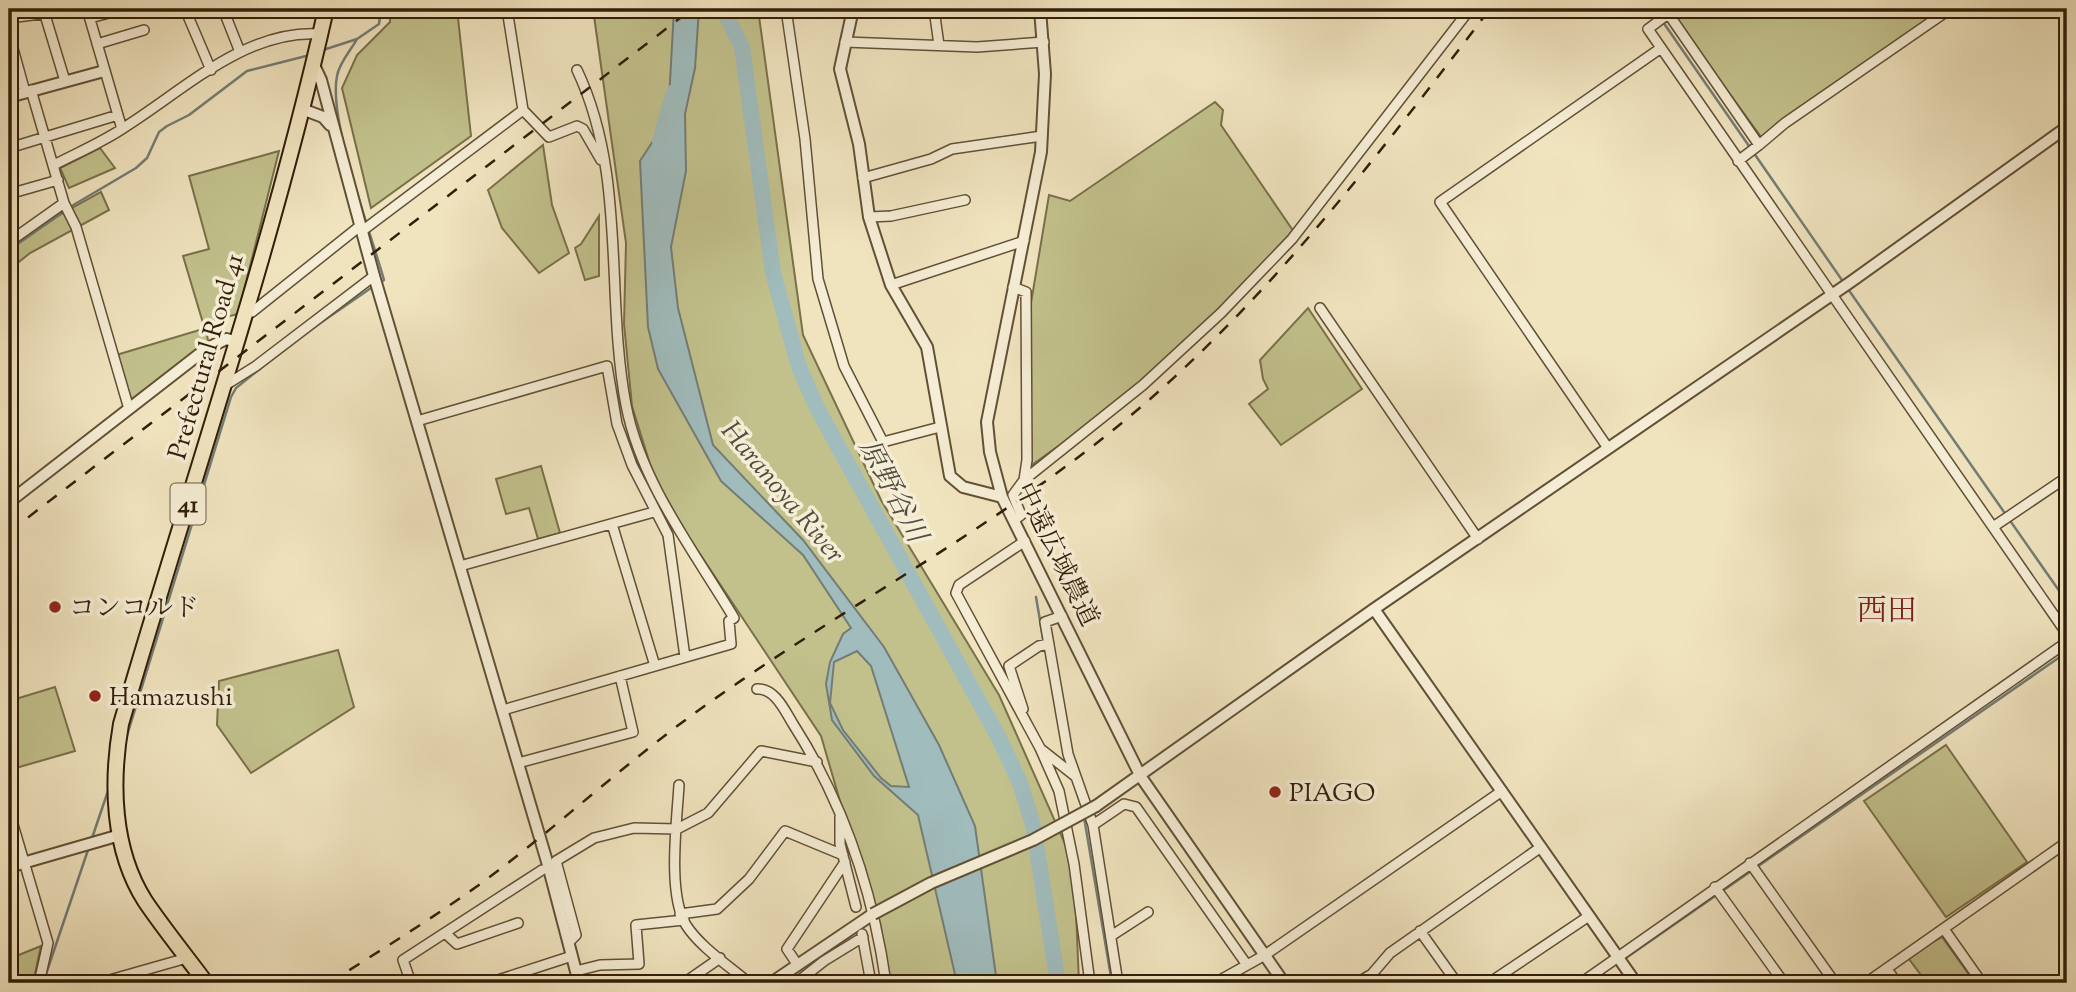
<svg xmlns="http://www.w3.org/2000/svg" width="2076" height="992" font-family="'Sorts Mill Goudy','Noto Serif JP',serif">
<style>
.green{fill:#c2c18c;stroke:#7a704a;stroke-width:2}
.water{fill:#a0bcbd;stroke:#747d75;stroke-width:2;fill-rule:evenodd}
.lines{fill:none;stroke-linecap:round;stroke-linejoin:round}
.stream{stroke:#747d75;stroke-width:2.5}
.river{stroke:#a0bcbd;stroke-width:16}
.minor-casing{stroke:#625036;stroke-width:12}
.tertiary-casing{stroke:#625036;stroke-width:14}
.primary-casing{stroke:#321e09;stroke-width:18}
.minor{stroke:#f5edd5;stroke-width:9}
.tertiary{stroke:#f5edd5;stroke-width:10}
.primary{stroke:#f0e4bf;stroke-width:14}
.rail{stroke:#321e09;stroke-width:2.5;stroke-dasharray:12 12;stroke-linecap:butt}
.tertiary-bridge-casing{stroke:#625036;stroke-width:14;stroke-linecap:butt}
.tertiary-bridge{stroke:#f5edd5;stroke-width:10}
.poi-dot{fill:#8f2418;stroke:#f5edd5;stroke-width:2.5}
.labels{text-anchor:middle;stroke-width:7;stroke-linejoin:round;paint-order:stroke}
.shield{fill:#f5edd5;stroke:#6c5c46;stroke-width:2}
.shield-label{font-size:24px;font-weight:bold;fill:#321e09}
.street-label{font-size:26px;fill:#321e09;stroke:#f5edd5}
.poi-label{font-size:26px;fill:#321e09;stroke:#f5edd5;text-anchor:start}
.water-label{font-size:28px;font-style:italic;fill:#534d3f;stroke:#f5edd5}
.quarter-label{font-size:30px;fill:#7a1f14;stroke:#f5edd5}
</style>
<rect width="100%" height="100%" fill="#f0e4bf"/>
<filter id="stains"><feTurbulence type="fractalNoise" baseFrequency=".00286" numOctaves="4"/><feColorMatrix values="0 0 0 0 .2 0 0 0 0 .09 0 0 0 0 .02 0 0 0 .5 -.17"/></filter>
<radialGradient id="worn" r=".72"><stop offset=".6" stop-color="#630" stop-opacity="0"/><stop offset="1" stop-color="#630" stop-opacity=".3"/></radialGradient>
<path class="green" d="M 390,9 L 457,9 L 471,136 L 371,208 L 342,88 L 357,55 L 390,22 Z
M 593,9 L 758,9 L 803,335 L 881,500 L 999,695 L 1074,864 L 1079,983 L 888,983 L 887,962 L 821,736 L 688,536 L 654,477 L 632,406 L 624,324 L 626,243 Z
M 1668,9 L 1953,9 L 1764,141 Z
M 1215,102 L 1223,110 L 1221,125 L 1296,235 C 1216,321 1126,400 1029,467 L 1031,303 L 1049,195 L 1070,201 Z
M 543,145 L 552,205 L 569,253 L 539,273 L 502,228 L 488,190 Z
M 100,148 L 115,168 L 69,188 L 60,168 Z
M 279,151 L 238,314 L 203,323 L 183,256 L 209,249 L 189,176 Z
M 101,192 L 109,210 L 30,253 L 9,270 L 9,243 Z
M 599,216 L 599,276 L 585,280 L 575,248 L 581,244 Z
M 1308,308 L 1362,389 L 1281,445 L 1249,404 L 1268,389 L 1263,379 L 1260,360 Z
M 206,328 L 208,341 L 127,403 L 113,356 Z
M 541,466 L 560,533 L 538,539 L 529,508 L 506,514 L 496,479 Z
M 338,650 L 354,707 L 251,773 L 217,725 L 219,681 Z
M 55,687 L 75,751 L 9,770 L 9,701 Z
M 1946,745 L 2027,862 L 1946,917 L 1864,801 Z
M 1942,937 L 1975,983 L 1927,983 L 1906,955 Z
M 41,946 L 33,983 L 9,983 L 9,959 Z"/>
<path class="water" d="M 674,9 L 699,9 L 695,68 L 685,114 L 686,171 L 671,247 L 678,308 L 713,445 L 803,540 L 884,647 L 939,745 L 975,826 L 997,983 L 957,983 L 918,815 L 874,776 L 832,720 L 826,684 L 830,662 L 843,634 L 851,628 L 803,555 L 721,481 L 658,369 L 648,327 L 640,161 L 668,118 ZM 857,651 L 871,666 L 909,787 L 891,786 L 881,778 L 843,730 L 830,703 L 834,662 Z"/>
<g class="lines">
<path class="stream" d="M 1654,9 L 1659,16
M 1663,22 L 1844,283
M 357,39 C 351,50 339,63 337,76 C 328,120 371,233 384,280 L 380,283
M 323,50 L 357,39 L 379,24 L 381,9
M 9,250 L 75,204 L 136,168 L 147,158 L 159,132 L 167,126 L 189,115 L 247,71 L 310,55
M 1848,289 L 2067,602
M 313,328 L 374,286
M 1036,597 L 1044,644
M 125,742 L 231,397 L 236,388 L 261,368
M 1084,817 L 1112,983
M 91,841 L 109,788
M 1623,960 L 2067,652
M 45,977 L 89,847"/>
<path class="river" d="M 723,9 L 742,47 L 773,273 L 799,367 L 817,408 L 999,738 L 1020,783 L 1033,825 L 1058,983
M 660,141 L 674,92"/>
<g class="minor-casing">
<path id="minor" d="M 87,9 L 122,129
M 185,9 L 211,70
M 223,9 L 240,52
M 786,9 L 805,139 L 818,279 L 844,366 L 883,442 L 940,427
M 934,9 L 939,45
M 1665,9 L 1759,145 L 1785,123 L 1950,9
M 1668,14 L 1648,29 L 2067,634
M 45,15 L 65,81
M 9,18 L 79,9
M 90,18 L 124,9
M 9,34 L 25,92
M 845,42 L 977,47 L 1044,42
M 97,44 L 144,30
M 31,90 L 64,203 L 76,227 L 129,409
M 523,110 L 549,137 L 577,126 L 583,129 L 601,160
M 9,148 L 118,115
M 1738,161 L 1759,145
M 54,165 C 77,153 103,142 125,127 C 184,90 246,29 320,34
M 863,178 L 931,159 L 952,149 L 1042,136
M 9,194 L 58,180
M 869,217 L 891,216 L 965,200
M 362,231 L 523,110 L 507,9
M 9,242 L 64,203
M 891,285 L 1024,241
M 1013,287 L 1026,292 L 1027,460 L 1024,480
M 1320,308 L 1478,539
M 245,310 L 252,312 L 360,226
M 224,386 L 256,366 L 374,276
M 417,421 L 607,366 L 617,424 L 632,465 L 668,535 L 685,657
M 1608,448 L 1440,202 L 1661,48
M 1014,520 L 1021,515 L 1013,495 L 1024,480 L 1143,385 L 1221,313 L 1292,239 L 1470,9
M 612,524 L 655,666
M 1993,527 L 2067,477
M 1025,541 L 959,585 L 956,593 L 1040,748 L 1059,791 L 1074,864 L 1090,983
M 460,566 L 654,512
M 1062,616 L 1045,622 L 1068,754 L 1093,825 L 1118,983
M 757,689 C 775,688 785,711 793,724 C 843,802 873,892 886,983
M 1023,709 L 1009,666 L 1039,646 L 1049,644
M 503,710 L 731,644 L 729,621 L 734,618 C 694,551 641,483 626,405 C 605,294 627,175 577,70
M 1042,750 L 1075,776
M 518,763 L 633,732 L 620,676
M 679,785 C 677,821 667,894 686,925 C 700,947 729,966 749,983
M 9,811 L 48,943 L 39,983
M 840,817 L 840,844 L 856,907
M 1093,825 L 1124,804 L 1136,807 L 1247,965
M 1750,863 L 1835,983
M 1715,887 L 1784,983
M 680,914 L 717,909 L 749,879 L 785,831 L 843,855
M 1944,929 L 1982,983
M 1420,931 L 1457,983
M 445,933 L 457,944 L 518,923
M 862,934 L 871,983
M 1111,936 L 1148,912
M 569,942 L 576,935 L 556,861 L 594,838 L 634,828 L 677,829 L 708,813 L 761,751 L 817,762
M 797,964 L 787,949 L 845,862
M 1887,969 L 1897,983
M 576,971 L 600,965 L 639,964 L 636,925 L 684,920
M 99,983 L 187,958
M 411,983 L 403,960 L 542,870
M 489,983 L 572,956
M 684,983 L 720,958
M 796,983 L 824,961 L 863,937
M 1215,983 L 1265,955 L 1502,791
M 1357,983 L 1372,974 L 1390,953 L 1541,847
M 1489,983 L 1589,916
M 1581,983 L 2067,642
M 1866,983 L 2067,842"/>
</g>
<g class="tertiary-casing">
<path id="tertiary" d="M 853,9 L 840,69 L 859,144 L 869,217 L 891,285 L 927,347 L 950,476 L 963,487 L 1002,497
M 1040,9 L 1045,74 L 1041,152 L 987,422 L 990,452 L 1002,497 L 1141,777 L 1284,983
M 314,65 L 321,80 L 374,276 L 548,865 L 579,983
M 9,97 L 104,71
M 302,109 L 323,117 L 330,125
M 9,502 L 206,349 L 226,339 L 235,341
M 1374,609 L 1636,983
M 1096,806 L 1374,609 L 1852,281 L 2067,127
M 9,867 L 120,835
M 771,983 L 873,914"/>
</g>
<g class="primary-casing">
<path id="primary" d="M 206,983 C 186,956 164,929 145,901 C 112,849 111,782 121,724 C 190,486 272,250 326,9"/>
</g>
<use href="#minor" class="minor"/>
<use href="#tertiary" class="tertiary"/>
<use href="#primary" class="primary"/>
<path class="rail" d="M 9,532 L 692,9
M 329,983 C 381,950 433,918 483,882 C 557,827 624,764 699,710 C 834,613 982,535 1112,431 C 1261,311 1374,160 1490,9"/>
<g class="tertiary-bridge-casing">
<path id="tertiary-bridge" d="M 873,914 L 931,883 L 1033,840 L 1096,806"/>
</g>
<use href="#tertiary-bridge" class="tertiary-bridge"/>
</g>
<g class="poi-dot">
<circle cx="55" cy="607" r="7"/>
<circle cx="95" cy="696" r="7"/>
<circle cx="1275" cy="792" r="7"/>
</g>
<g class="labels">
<rect class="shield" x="170.5" y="483.5" width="35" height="41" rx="5"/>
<g class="shield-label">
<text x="188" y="512">41</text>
</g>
<g class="street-label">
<text transform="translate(205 356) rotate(-74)" y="9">Prefectural Road 41</text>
<text transform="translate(1058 554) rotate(64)" y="9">中遠広域農道</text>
</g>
<g class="poi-label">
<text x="69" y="616">コンコルド</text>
<text x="109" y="705">Hamazushi</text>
<text x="1289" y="801">PIAGO</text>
</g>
<g class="water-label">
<text transform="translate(894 490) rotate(62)" y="10">原野谷川</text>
<text transform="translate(784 491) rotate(50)" y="10">Haranoya River</text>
</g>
<g class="quarter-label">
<text x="1887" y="620">西田</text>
</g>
</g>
<rect width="2076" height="992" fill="none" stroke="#f0e4bf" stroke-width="35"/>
<rect x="10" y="10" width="2055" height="971" fill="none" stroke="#321e09" stroke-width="3.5"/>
<rect x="18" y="18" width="2041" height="957" fill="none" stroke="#321e09" stroke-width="2"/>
<rect width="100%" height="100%" filter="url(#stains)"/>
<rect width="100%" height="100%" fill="url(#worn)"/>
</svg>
